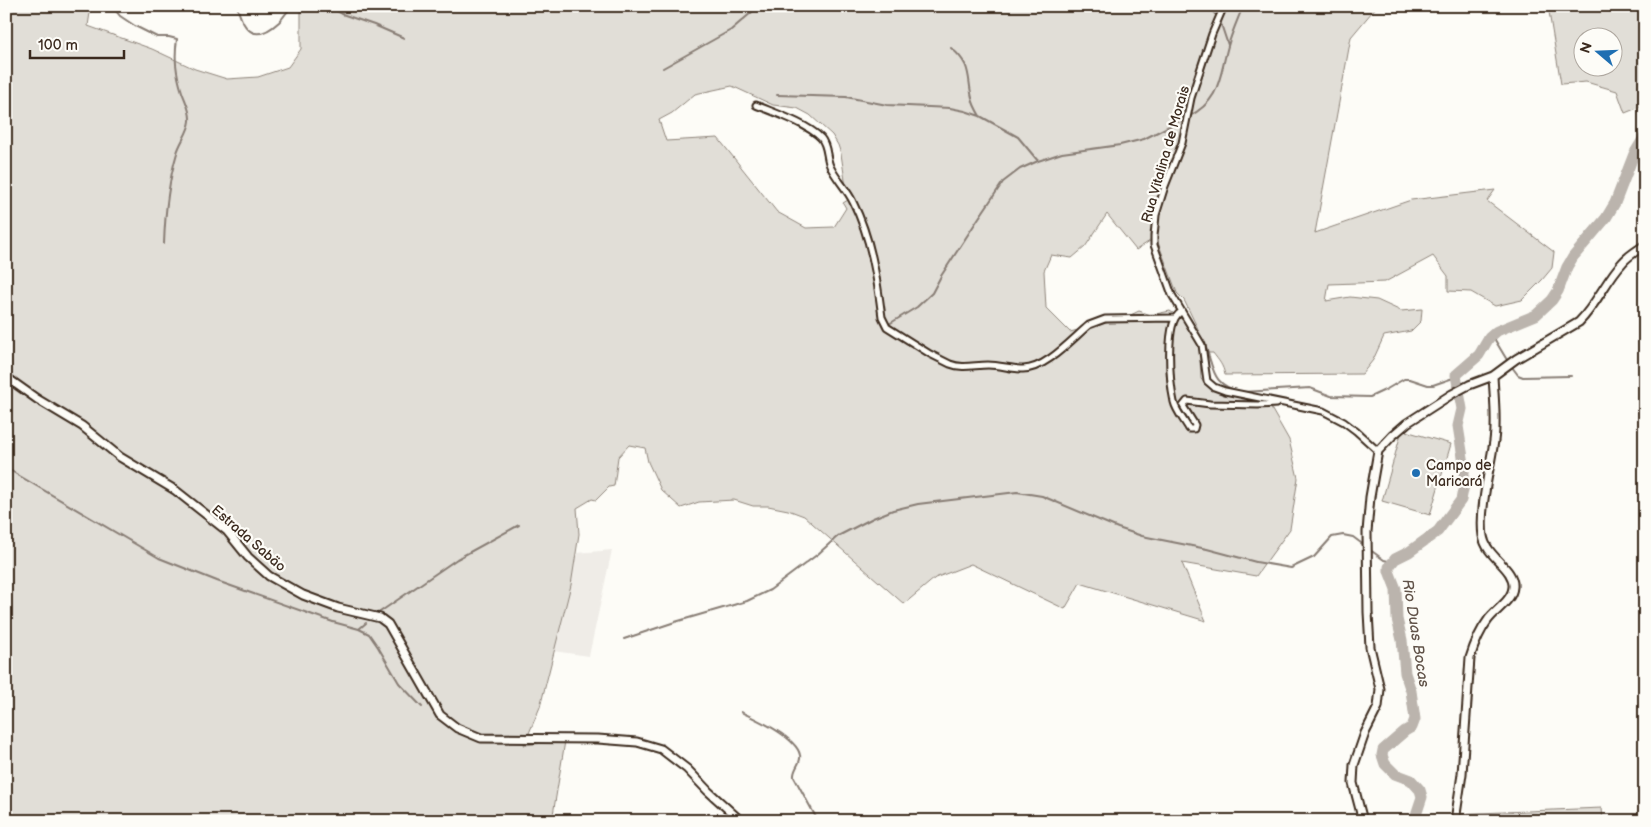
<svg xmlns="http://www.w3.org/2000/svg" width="1651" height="827" font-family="'Balsamiq Sans',sans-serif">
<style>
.built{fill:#efece7}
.green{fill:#e1ded7;stroke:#8e847a;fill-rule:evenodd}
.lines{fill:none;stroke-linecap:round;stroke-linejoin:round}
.stream{stroke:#887d74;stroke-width:2}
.river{stroke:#bbb4ad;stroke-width:11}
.street-casing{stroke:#3b2a1e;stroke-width:9}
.secondary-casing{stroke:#3b2a1e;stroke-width:11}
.street{stroke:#fdfcf7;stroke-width:5}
.secondary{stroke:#fdfcf7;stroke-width:7}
.poi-dot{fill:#1f6fb2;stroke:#fdfcf7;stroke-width:2}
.labels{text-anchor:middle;stroke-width:4.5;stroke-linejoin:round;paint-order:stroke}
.street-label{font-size:14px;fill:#3b2a1e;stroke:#fdfcf7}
.poi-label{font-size:14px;fill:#3b2a1e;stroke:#fdfcf7;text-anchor:start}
.water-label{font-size:15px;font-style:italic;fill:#615349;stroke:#fdfcf7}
</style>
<rect width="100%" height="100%" fill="#fdfcf7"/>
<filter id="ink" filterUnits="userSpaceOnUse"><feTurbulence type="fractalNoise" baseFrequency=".02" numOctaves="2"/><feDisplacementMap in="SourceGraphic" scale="10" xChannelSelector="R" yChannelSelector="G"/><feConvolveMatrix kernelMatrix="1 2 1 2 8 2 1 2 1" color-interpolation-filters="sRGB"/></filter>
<g filter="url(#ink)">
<path class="built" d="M 612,550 L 589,656 L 553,651 L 577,553 Z"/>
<path class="green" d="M 6,6 L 91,6 L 88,26 L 152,49 L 195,69 L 227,79 L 258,77 L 288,67 L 301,49 L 301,6 L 1377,6 L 1351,37 L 1315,233 L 1411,200 L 1495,190 L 1487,201 L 1554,252 L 1552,268 L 1542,280 L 1522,300 L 1495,306 L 1471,292 L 1448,291 L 1448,276 L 1433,256 L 1385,282 L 1329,284 L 1326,301 L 1350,297 L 1377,300 L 1401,311 L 1422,309 L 1421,321 L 1411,331 L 1384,336 L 1373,360 L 1362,374 L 1225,375 C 1223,365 1219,361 1213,353 L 1203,353 L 1200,359 L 1201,379 L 1209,388 L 1224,393 L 1249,395 L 1268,403 L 1289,440 L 1298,478 L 1290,529 L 1256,576 L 1182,563 L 1206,621 L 1080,583 L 1065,609 L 971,564 L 935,578 L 904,604 L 804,516 L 788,510 L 768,506 L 753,506 L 734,500 L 699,502 L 681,508 L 661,490 L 648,462 L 645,448 L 629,445 L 618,457 L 614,486 L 609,487 L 596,500 L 592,499 L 577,508 L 579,534 L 571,585 L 540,707 L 524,745 L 565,741 L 552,821 L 6,821 ZM 732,86 L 773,105 L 797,108 L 810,115 L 832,135 L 838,145 L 841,154 L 848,200 L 843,203 L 846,208 L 834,227 L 806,228 L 777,212 L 718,138 L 666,141 L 659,120 L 672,113 L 695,94 ZM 1107,214 L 1136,250 L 1156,237 L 1177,293 L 1184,300 L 1198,329 L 1193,331 L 1183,320 L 1170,311 L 1151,315 L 1139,311 L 1122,319 L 1070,332 L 1046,308 L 1044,271 L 1051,255 L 1072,258 L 1085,247 Z
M 1548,6 L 1636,6 L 1645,14 L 1644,45 L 1645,96 L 1640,107 L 1625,113 L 1617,91 L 1586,82 L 1561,84 ZM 1584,38 L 1614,38 L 1614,68 L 1584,68 Z
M 1402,430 L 1451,444 L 1430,515 L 1382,501 Z
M 1602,808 L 1603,821 L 1452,821 L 1454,814 Z"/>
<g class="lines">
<path class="stream" d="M 112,6 L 120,16 L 135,26 L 157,37 L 169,37 L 177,39 C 174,58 176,73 182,92 C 185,101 191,111 190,121 C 189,132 180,142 177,153 C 168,183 165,213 164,244
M 237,6 C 244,33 256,43 279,22 C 284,17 287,11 292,6
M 328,6 L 342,14 L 374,25 L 404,38
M 1207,6 L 1216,15
M 1220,21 L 1228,45
M 951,48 C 972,65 967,76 972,98 C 973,104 977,111 980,116
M 663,68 L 731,30 L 759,6
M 777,95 L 846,97 L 887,105 L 950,108 L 965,111 L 980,116 L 1018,137 L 1038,161
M 1188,117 C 1221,100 1219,78 1228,46 C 1232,32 1238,19 1243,6
M 889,324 L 917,307 L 932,293 L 941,276 L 978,219 L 1003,182 L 1020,169 L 1038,161 L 1062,153 L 1120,145 L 1144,139 L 1183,119
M 1194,327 C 1197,332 1201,336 1203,341 C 1215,365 1208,385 1242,392 L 1310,388 L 1331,396 L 1370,397 L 1387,389 L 1404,379 L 1410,379 L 1428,385 L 1433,385 L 1456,377
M 1492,335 L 1507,360
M 1512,367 L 1518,375 L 1523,377 L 1571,376
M 6,468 L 159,558 L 217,581 L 333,622 L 359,629 L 369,634 L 378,647 L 399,683 L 422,707
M 1369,549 L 1384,560 L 1392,562
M 377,614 L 457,559 L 519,525
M 359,629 L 366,623
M 624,639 L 675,622 L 747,601 L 770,590 L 818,554 L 838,536 L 873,518 L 893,510 L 918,504 L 1017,492 L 1042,496 L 1118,528 L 1142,536 L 1207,549 L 1256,562 L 1291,568 L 1314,557 L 1332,537 L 1343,535 L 1353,537 L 1365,546
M 741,712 C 756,719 796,737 800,755 C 802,763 793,768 794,777 L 818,821"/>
<path class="river" d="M 1416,821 L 1416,815 L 1422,797 L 1420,790 L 1411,780 L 1395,774 L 1385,764 L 1382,755 L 1383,750 L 1405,731 L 1412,727 L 1415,719 L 1411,691 L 1405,673 L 1402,640 L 1397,619 L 1396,589 L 1389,571 L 1389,567 L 1395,559 L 1409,552 L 1438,531 L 1461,500 L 1464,485 L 1464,464 L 1458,426 L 1462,409 L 1456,375 L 1479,355 L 1489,338 L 1497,331 L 1536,315 L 1552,300 L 1558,291 L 1567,267 L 1573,257 L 1606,218 L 1615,203 L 1634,154 L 1645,136"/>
<g class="street-casing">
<path id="street" d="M 1224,6 L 1212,34 L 1191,98 L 1182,143 L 1165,186 L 1156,215 L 1154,236 L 1154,245 L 1172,295 L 1202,345 L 1207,381 L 1214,387 L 1225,391 L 1323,411 L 1344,422 L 1356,431 L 1378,451
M 756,105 C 775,113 806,123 821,138 C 828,146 826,157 830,166 C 836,179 847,189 853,202 C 871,238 877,278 882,317 L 887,327 L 930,354 L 950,364 C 963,369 974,365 988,365 C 1000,365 1011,369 1023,369 C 1046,369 1072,339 1089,325 L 1105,319 L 1174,318
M 1181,312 C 1164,321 1170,384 1174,402 C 1176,411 1184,420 1189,429 L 1194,429 L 1195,425 L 1183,406 L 1187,401 L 1210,404 L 1258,405 L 1277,404"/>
</g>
<g class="secondary-casing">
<path id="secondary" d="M 6,377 L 37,399 L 82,426 L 120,457 L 175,490 L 227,531 L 248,557 L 269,576 L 303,595 L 338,608 L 380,618 L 388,624 L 440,715 L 457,728 L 481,738 L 598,739 L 637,742 L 661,749 L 687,769 L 708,791 L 741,821
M 1363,821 L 1353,783 L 1354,765 L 1365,733 L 1378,707 L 1380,689 L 1370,647 L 1368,612 L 1367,532 L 1370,497 L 1378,451 L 1392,436 L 1407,423 L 1452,394 L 1469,385 L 1493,376 L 1516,359 L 1579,322 C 1597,304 1606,280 1623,262 C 1629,255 1638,250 1645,245
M 1455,821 L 1462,774 L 1470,658 C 1474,645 1479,632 1488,620 C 1495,610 1512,601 1513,587 C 1515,568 1486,557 1483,536 C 1479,510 1490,468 1494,441 C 1497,420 1494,397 1493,376"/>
</g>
<use href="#street" class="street"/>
<use href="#secondary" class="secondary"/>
</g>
</g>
<circle class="poi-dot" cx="1416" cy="473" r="5"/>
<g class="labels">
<g class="street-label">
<text transform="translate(1165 154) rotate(-74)" y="5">Rua Vitalina de Morais</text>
<text transform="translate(249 538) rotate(41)" y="5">Estrada Sabäo</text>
</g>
<g class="poi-label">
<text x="1426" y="470">Campo de<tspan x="1426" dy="16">Maricará</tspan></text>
</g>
<g class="water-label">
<text transform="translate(1416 633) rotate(81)" y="5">Rio Duas Bocas</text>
</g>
</g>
<rect width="1651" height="827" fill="none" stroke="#fdfcf7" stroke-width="25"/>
<rect x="12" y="12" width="1626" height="802" fill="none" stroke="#3b2a1e" stroke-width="2" filter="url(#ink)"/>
<g transform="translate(1598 52) rotate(289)"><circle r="24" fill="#fdfcf7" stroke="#afa8a0"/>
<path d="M0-4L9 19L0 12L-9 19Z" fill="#1f6fb2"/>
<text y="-8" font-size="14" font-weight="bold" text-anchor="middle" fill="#3b2a1e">N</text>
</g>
<path d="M30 50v8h94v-8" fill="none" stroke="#3b2a1e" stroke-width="2.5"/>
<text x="38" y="50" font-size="15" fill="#3b2a1e" stroke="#fdfcf7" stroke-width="4" paint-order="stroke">100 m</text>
</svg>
